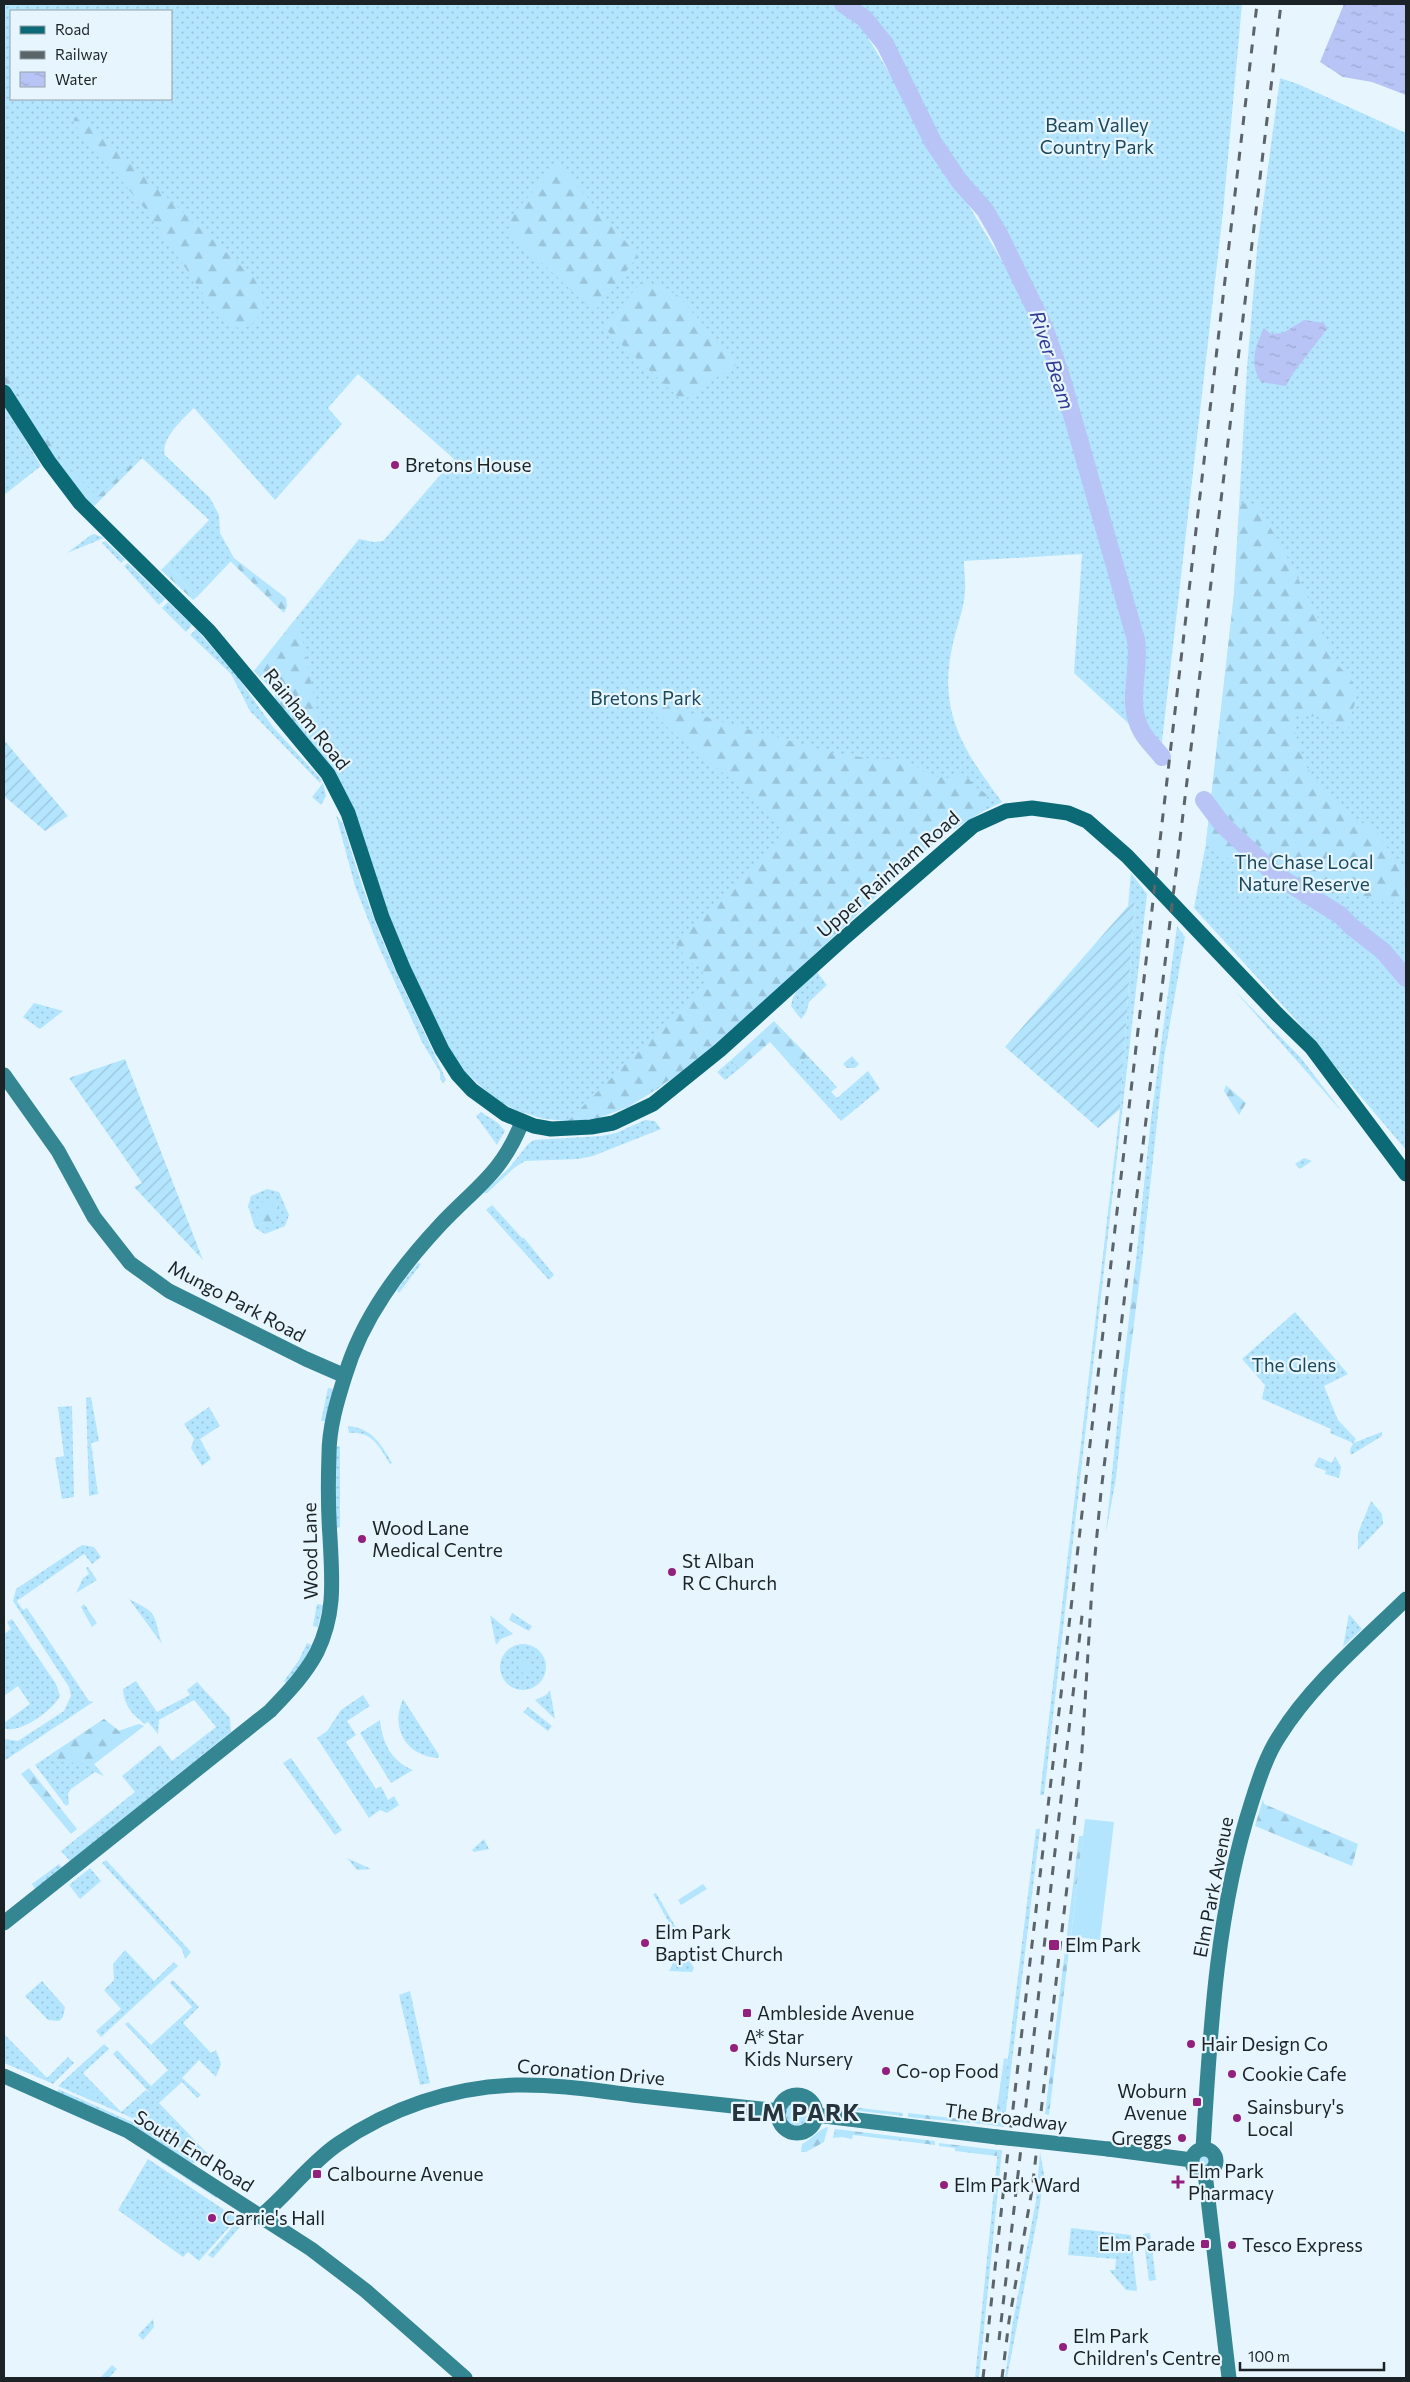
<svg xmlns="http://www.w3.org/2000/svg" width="1410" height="2382" font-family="Commissioner,sans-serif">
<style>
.grass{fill:url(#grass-dots);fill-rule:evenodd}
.forest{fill:url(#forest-firs)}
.garden{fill:url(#garden-furrows)}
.pitch{fill:#b3e5ff}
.water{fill:url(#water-ripples)}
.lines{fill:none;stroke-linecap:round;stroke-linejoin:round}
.river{stroke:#b7c4f5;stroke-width:18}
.secondary{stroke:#358693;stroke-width:15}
.primary{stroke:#0c6a76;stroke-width:15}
.rail{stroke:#5b6469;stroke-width:3;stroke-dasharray:9 9;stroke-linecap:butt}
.secondary-bridge{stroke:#358693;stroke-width:15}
.poi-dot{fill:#94207e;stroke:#e7f6fe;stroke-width:2}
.labels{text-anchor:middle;stroke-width:4.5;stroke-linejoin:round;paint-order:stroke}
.park-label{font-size:19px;fill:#1c485c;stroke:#e7f6fe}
.poi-label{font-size:19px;fill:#1c2326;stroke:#e7f6fe;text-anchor:start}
.street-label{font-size:19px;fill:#1c2326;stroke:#e7f6fe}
.water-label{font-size:20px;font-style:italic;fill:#323b96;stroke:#e7f6fe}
.district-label{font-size:24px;font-weight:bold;letter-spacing:1px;fill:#26353d;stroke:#e7f6fe}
</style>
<defs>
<pattern id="grass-dots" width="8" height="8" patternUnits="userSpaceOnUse" patternTransform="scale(1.25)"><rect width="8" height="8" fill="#b3e5ff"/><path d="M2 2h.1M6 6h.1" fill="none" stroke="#99c4da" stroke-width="1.8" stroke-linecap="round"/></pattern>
<pattern id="forest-firs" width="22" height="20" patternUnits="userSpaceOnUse" patternTransform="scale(1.25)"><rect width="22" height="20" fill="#b3e5ff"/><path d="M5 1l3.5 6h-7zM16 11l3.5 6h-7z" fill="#99c4da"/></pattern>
<pattern id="garden-furrows" width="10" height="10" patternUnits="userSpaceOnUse" patternTransform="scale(1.25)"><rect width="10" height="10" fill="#b3e5ff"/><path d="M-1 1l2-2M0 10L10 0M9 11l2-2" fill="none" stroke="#99c4da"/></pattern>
<pattern id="water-ripples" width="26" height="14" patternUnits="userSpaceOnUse" patternTransform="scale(1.25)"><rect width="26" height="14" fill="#b7c4f5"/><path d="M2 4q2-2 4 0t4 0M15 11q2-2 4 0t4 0" fill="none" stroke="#9da8d2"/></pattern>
</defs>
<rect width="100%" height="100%" fill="#e7f6fe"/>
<path class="grass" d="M 4,4 L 832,4 L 858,21 L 1035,316 L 1089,488 L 1131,651 L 1130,725 L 1074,673 L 1082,554 L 964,561 C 964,571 966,582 965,592 C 964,611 955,630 952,648 C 938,714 965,752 1002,802 L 970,818 L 938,839 L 761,1004 L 690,1066 L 656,1090 L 628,1107 L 568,1121 L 544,1119 L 518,1111 L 496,1100 L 463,1070 L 447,1045 L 400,948 L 359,827 L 276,701 L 275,692 L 254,671 L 359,539 L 374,542 L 383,541 L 454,459 L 358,374 L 328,408 L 342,424 L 275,500 L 194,408 C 184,418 160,439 165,455 L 210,498 L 219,515 L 220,533 L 234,558 L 197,597 L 167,564 L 209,520 L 142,458 L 93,507 L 4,384 ZM 11,11 L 171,11 L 171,99 L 11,99 Z
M 850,4 L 1242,4 L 1223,212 L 1161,750 L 1143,728 L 1136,710 L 1136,688 L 1140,642 L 1081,428 L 1038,300 L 1004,234 L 938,142 L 885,38 L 864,13 Z
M 1280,78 L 1298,84 L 1406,133 L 1406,1150 L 1296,1020 L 1194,908 L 1206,843 L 1234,594 L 1247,368 L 1257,249 Z
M 4,404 L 41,466 L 4,495 Z
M 94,534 L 104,538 L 67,553 L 91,535 Z
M 105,541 L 125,559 L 121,563 L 102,543 Z
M 128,563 L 165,599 L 159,605 L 124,566 Z
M 168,602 L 192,625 L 186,632 L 162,608 Z
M 196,629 L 234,672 L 273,727 L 322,780 L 320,783 L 250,711 L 231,674 L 190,635 Z
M 323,783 L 326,796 L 321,805 L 312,797 Z
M 336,815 L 343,824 C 355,864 368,905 384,944 C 403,990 426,1034 446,1080 L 443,1083 L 440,1079 L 440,1072 L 422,1042 L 378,945 L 355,886 Z
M 1131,873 L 1147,894 L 1044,1795 L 1040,1795 L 1120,1109 L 1135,899 L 1128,906 Z
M 1177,926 L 1185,937 L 1164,1058 L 1142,1261 L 1136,1260 L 1151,1119 Z
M 817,972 L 827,985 L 809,1002 L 806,1013 L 801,1019 L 791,1006 L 793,997 L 798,989 Z
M 1234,990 L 1301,1058 L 1343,1113 Z
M 34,1003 L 63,1011 L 40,1029 L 23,1017 Z
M 808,1056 L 837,1087 L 831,1092 L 837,1098 L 868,1071 L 880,1089 L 841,1121 L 794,1069 Z
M 852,1056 L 859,1064 L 855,1068 L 847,1068 L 843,1064 Z
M 731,1060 L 739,1069 L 725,1080 L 717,1072 Z
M 481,1112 L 498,1123 L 505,1131 L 497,1145 L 476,1116 Z
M 645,1120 L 655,1121 L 661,1129 L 593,1156 L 578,1159 L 525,1161 L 514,1168 L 487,1193 L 483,1193 L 509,1168 L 528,1144 L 534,1140 L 601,1136 L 616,1133 Z
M 1304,1158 L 1312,1161 L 1300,1169 L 1295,1164 Z
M 267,1189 L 279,1192 L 289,1215 L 285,1226 L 265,1234 L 255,1228 L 248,1206 L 251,1196 Z
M 492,1205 L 522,1238 L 524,1238 L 554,1275 L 549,1280 L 486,1210 Z
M 418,1263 L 421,1264 L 399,1293 L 397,1290 Z
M 1295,1312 L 1348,1374 L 1324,1386 L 1338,1420 L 1356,1439 L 1353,1443 L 1382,1432 L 1382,1436 L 1351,1455 L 1350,1450 L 1353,1443 L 1330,1433 L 1331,1429 L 1262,1399 L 1265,1385 L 1242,1359 Z
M 1121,1386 L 1126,1386 L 1125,1393 L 1116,1478 L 1106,1533 Z
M 328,1388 L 333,1389 L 326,1421 L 321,1421 Z
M 91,1397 L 99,1441 L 91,1443 L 98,1494 L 89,1496 L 86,1398 Z
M 72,1406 L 74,1497 L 62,1499 L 55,1458 L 64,1456 L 58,1407 Z
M 209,1407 L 220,1426 L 200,1439 L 211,1459 L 202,1466 L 191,1448 L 194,1439 L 184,1424 Z
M 348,1426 C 372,1428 381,1444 392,1463 L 390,1464 C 379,1446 372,1431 349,1433 Z
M 340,1446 L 340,1527 L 334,1528 L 336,1447 Z
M 1335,1456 L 1341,1467 L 1339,1478 L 1325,1474 L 1326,1471 L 1314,1466 L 1319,1457 L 1332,1463 Z
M 1371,1501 L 1382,1514 L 1383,1524 L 1358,1550 L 1358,1533 Z
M 82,1545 L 94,1547 L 101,1557 L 92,1564 L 84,1554 L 17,1601 L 23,1610 L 27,1608 L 89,1701 L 93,1702 L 4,1761 L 4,1739 L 18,1741 L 64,1711 L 71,1696 L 69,1687 L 13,1601 L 16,1589 Z
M 88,1567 L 97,1580 L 76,1593 L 83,1578 L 89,1574 L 86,1568 Z
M 129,1599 C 160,1615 152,1612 162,1644 Z
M 317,1604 L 323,1605 L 318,1627 L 313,1626 Z
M 512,1613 L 532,1626 L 529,1631 L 509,1620 Z
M 1349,1614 L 1362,1629 L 1343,1647 Z
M 490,1615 L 513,1634 L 501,1639 L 496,1645 Z
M 12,1619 L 56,1684 L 60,1696 C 53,1710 19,1735 4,1728 L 4,1723 L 30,1704 L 18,1686 L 4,1696 L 4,1634 L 11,1629 L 7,1622 Z
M 307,1643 L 312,1645 L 304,1661 L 287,1684 L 284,1681 L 299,1660 Z
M500 1667a23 23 0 1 1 46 0a23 23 0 1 1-46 0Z
M 136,1681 L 157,1712 L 190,1695 L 187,1690 L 197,1682 L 230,1718 L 231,1732 L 70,1861 L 61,1851 L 135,1792 L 122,1776 L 160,1745 L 172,1761 L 216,1727 L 194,1700 L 159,1720 L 158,1734 L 148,1722 L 145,1724 C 132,1715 124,1705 123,1689 Z
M 550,1690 L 555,1719 L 535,1700 L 546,1695 Z
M 363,1695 L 370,1706 L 347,1721 L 356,1735 L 346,1742 L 376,1789 L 381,1786 L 388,1800 L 394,1796 L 399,1805 L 387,1813 L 380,1810 L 369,1818 L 317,1738 L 327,1731 L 341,1710 Z
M 403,1699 L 439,1755 L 438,1758 C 406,1756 390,1728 403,1699 Z
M 528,1707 L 552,1726 L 548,1731 L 523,1712 Z
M 104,1719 L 119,1731 L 139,1724 L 144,1726 L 94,1764 L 104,1776 L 95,1772 L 71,1789 L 68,1794 L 69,1804 L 66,1806 L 35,1765 Z
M 380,1720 C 382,1742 391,1761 413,1770 L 391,1783 L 360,1733 Z
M 291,1758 L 342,1830 L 335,1835 L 283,1763 Z
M 1036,1829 L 1040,1829 L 1004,2127 L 974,2123 L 975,2120 L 1000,2123 Z
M 484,1839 L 489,1849 L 474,1852 L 472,1850 Z
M 347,1858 L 371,1869 L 357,1870 Z
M 106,1860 L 191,1952 L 185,1959 L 182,1949 L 102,1863 Z
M 59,1864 L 62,1868 L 35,1889 L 32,1884 Z
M 90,1868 L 101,1881 L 80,1899 L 69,1885 Z
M 656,1893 L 678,1931 L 675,1933 L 653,1894 Z
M 681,1948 L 694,1968 L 692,1972 L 669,1971 Z
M 125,1950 L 154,1981 L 174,1962 L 178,1966 L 101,2037 L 96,2031 L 121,2009 L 104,1990 L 114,1980 L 113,1964 Z
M 173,1980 L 199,2007 L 183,2023 L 211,2053 L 216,2050 L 221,2064 L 216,2077 L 199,2060 L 182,2078 L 201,2095 L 197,2098 L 182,2082 L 159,2103 L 209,2155 L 200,2160 L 130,2117 L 58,2086 L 104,2044 L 109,2049 L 83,2073 L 121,2112 L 146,2090 L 150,2093 L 113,2054 L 117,2050 L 151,2086 L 168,2070 L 125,2024 L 128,2022 L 151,2045 L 192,2007 L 170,1983 Z
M 42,1981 L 65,2007 L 63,2017 L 59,2021 L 48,2020 L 25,1996 Z
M 410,1991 L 430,2083 L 420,2085 L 399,1995 Z
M 4,2034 L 47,2078 L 68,2057 L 74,2063 L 53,2084 L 49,2082 L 4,2063 Z
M 58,2089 L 139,2125 L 197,2163 L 189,2162 L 58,2094 Z
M785 2113a12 12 0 1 1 24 0a12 12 0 1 1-24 0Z
M 998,2150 L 1002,2150 L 979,2378 L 975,2378 Z
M 152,2151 L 219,2195 L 216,2198 L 150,2155 Z
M 1040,2152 L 1044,2174 L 1040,2204 L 1007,2378 L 1005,2378 L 1013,2321 L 1036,2201 Z
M 148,2159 L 235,2217 L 233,2223 L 199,2261 L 188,2252 L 183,2257 L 118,2210 Z
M 235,2224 L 240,2227 L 213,2258 L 208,2255 Z
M 1071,2228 L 1131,2235 L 1137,2291 L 1126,2290 L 1109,2270 L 1115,2270 L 1116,2259 L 1068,2255 Z
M 1150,2233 L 1156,2280 L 1149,2281 L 1143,2234 Z
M 153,2319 L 154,2327 L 143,2340 L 138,2335 Z
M 112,2365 L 117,2369 L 109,2378 L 100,2378 Z"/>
<path class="forest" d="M 79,116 L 253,277 C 267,300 270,315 243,329 L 228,325 L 219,317 L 145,209 L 74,124 L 74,118 Z
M 558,163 L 638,256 L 594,312 L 508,231 L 512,215 Z
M 643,280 L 676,294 L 738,363 L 682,401 L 603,327 Z
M 4,372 L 61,459 L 97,497 L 140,456 L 142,458 L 93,507 L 57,467 L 4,384 Z
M 1240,503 L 1257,504 L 1287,557 L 1316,614 L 1336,663 L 1351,679 L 1356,698 L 1347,732 L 1323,717 L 1294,715 L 1295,732 L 1306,766 L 1327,794 L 1344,810 L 1377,833 L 1406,874 L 1406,896 L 1395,903 L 1334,889 L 1309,889 L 1295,892 L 1254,877 L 1206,843 L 1234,594 Z
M 234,558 L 286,598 L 287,606 L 284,613 L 230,561 Z
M 167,564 L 197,597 L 193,600 L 161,570 Z
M 294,621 L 301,631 L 327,763 L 276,701 L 275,692 L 254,671 Z
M 619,679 L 676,709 L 833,753 L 873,759 L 894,758 L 911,763 L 932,776 L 947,778 L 963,773 L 978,789 L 988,795 L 982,812 L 938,839 L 761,1004 L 690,1066 L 628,1107 L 596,1119 L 568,1121 L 698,992 L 704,983 L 704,975 L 698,966 L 688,961 L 676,944 L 676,940 L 774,846 L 782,834 L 781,827 L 769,811 L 688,744 L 675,735 Z
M 774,1021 L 808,1056 L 794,1069 L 770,1042 L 739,1069 L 731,1060 Z
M 1226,1085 L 1246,1103 L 1239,1115 L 1224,1091 Z
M 270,1200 L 278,1203 L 280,1212 L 269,1228 L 263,1226 L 254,1216 L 262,1202 Z
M 1136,1260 L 1142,1261 L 1126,1386 L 1121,1386 Z
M 84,1604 L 97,1623 L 92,1627 L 81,1607 Z
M518 1667a6 6 0 1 1 12 0a6 6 0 1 1-12 0Z
M 104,1719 L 119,1731 L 139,1724 L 144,1726 L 94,1764 L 60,1762 L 53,1753 Z
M 29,1768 L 77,1829 L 71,1834 L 21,1774 Z
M 1263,1799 L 1264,1804 L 1358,1844 L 1352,1866 L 1255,1826 Z
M 1079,1836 L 1083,1836 L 1049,2115 L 1045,2114 Z
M 703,1884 L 707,1889 L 681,1905 L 678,1900 Z
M 1004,2058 L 1008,2059 L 1000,2123 L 995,2123 Z
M 84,2087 L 98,2095 L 95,2102 L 77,2094 Z
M 851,2107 L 903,2113 L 903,2116 L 850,2110 Z
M791 2113a6 6 0 1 1 12 0a6 6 0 1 1-12 0Z
M 908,2113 L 970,2120 L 970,2123 L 908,2117 Z
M 141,2117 L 154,2124 L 154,2131 L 136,2121 Z
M 828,2127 L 824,2142 L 806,2152 L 801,2152 L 802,2144 C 811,2140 820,2128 828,2127 Z
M 835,2129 L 935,2141 L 935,2145 L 853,2135 L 852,2139 L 842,2137 L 833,2138 Z
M 180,2137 L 189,2144 L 187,2152 L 173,2143 Z
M 939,2143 L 998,2150 L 997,2156 L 955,2151 L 955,2148 L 939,2146 Z
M1197 2161a6 6 0 1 1 12 0a6 6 0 1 1-12 0Z"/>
<path class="garden" d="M 4,740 L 68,816 L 45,831 L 4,796 Z
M 1135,898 L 1120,1109 L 1098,1128 L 1005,1047 Z
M 125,1059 L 203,1260 L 134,1187 L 142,1183 L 69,1078 Z"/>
<path class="pitch" d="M 1085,1819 L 1114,1822 L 1100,1940 L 1071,1936 Z"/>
<path class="water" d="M 1344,4 L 1406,4 L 1406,95 L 1372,82 L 1343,77 L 1320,62 Z
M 1304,320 L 1324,323 L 1327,329 C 1314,348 1296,366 1286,386 L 1261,382 C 1249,363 1255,347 1264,328 L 1271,334 L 1283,333 Z"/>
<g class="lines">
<path class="river" d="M 843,4 L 864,18 L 885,44 L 933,142 L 960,182 L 985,210 L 1000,236 L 1044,327 L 1061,376 L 1136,640 C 1141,671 1125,703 1142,732 C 1147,741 1156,749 1162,757
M 1204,800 L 1222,824 L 1276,875 L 1340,915 L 1352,927 L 1383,951 L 1406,978"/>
<path class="secondary" d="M 4,1075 L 58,1151 L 94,1217 L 130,1263 L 169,1291 L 306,1359 L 345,1376
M 4,1923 L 270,1711 C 287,1693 305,1675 317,1652 C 336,1613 332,1579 330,1537 C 328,1510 328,1482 329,1454 C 329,1428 337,1401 345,1376 C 362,1318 400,1268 441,1224 C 476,1187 502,1173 522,1122
M 4,2076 L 128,2131 L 311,2249 L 366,2291 L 465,2378
M778 2114a19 19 0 1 1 38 0a19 19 0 1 1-38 0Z
M 816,2115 L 997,2137
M 1108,2149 L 1192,2160
M 1203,2149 C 1210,2033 1216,1912 1252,1801 C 1259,1779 1267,1754 1280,1735 C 1311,1685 1364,1640 1406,1599
M1192 2161a12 12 0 1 1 24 0a12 12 0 1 1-24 0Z
M 1205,2173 L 1229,2378
M 261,2216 C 288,2194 309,2164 338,2144 C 390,2108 452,2087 515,2085 C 554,2084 593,2090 632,2095 C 681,2100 730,2106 779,2111"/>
<path class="primary" d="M 4,392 L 49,462 L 80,503 L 209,631 L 328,774 L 348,813 L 382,917 L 403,968 L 442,1050 L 458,1075 L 472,1090 L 505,1114 L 534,1126 L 551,1129 L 591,1127 L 613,1123 L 653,1104 L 720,1050 L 843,939 L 973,826 L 1006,811 L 1032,808 L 1068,813 L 1087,821 L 1127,856 L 1277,1014 L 1311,1047 L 1406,1174"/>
<path class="rail" d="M 999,2340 L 1083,1607
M 983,2378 L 1004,2186 L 1257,4
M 1002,2378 L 1009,2321 L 1032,2190 L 1073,1835 L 1082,1751 L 1092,1587 L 1101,1492 L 1281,4"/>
<path class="secondary-bridge" d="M 997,2137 L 1108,2149"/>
</g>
<g class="poi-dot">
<circle cx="395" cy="465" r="5"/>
<circle cx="362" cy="1539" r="5"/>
<circle cx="672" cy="1572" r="5"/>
<circle cx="645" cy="1943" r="5"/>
<rect x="1048" y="1939" width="12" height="12" rx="2.5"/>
<rect x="742" y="2008" width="10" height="10" rx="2.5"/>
<circle cx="1191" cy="2044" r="5"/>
<circle cx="734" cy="2048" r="5"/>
<circle cx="886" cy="2071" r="5"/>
<circle cx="1232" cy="2074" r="5"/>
<rect x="1192" y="2097" width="10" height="10" rx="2.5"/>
<circle cx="1237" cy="2118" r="5"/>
<circle cx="1182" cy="2138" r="5"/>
<rect x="312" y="2169" width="10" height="10" rx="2.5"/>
<path d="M1175.5 2174.5h5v5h5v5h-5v5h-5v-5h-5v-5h5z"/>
<circle cx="944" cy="2185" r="5"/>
<circle cx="212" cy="2218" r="5"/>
<rect x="1200" y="2239" width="10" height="10" rx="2.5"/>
<circle cx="1232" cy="2245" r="5"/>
<circle cx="1063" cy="2347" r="5"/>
</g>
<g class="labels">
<g class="park-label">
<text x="1097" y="132">Beam Valley<tspan x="1097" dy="22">Country Park</tspan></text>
<text x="646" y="705">Bretons Park</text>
<text x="1304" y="869">The Chase Local<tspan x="1304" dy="22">Nature Reserve</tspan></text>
<text x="1294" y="1372">The Glens</text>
</g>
<g class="poi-label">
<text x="405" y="472">Bretons House</text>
<text x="372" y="1535">Wood Lane<tspan x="372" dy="22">Medical Centre</tspan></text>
<text x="682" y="1568">St Alban<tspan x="682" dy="22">R C Church</tspan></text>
<text x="655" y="1939">Elm Park<tspan x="655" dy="22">Baptist Church</tspan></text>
<text x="1065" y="1952">Elm Park</text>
<text x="757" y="2020">Ambleside Avenue</text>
<text x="744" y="2044">A* Star<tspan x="744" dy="22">Kids Nursery</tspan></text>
<text x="1201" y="2051">Hair Design Co</text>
<text x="896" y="2078">Co-op Food</text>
<text x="1242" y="2081">Cookie Cafe</text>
<text x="1187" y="2098" text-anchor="end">Woburn<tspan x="1187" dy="22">Avenue</tspan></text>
<text x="1247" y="2114">Sainsbury's<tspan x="1247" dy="22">Local</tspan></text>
<text x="1172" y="2145" text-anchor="end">Greggs</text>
<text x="1188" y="2178">Elm Park<tspan x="1188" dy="22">Pharmacy</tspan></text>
<text x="327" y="2181">Calbourne Avenue</text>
<text x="954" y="2192">Elm Park Ward</text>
<text x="222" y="2225">Carrie's Hall</text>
<text x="1195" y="2251" text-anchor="end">Elm Parade</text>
<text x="1242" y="2252">Tesco Express</text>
<text x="1073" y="2343">Elm Park<tspan x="1073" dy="22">Children's Centre</tspan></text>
</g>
<g class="street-label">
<text transform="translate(307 719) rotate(51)" y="7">Rainham Road</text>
<text transform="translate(888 874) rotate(-41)" y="7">Upper Rainham Road</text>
<text transform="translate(237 1301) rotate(28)" y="7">Mungo Park Road</text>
<text transform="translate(310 1551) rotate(-91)" y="7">Wood Lane</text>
<text transform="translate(1213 1887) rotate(-79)" y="7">Elm Park Avenue</text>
<text transform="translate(591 2072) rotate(5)" y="7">Coronation Drive</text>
<text transform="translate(1006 2117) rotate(7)" y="7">The Broadway</text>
<text transform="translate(194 2151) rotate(32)" y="7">South End Road</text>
</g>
<g class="water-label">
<text transform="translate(1052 360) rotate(72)" y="7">River Beam</text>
</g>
<g class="district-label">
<text x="796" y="2121">ELM PARK</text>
</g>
</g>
<rect width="1410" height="2382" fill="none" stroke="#1c2326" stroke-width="10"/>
<rect x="10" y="10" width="162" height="90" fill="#e7f6fe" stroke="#96a2a8"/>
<rect x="20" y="26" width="25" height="8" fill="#0c6a76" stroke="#96a2a8"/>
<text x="55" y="35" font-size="15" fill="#1c2326">Road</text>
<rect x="20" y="51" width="25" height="8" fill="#5b6469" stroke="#96a2a8"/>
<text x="55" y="60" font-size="15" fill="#1c2326">Railway</text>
<rect x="20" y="72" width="25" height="15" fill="url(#water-ripples)" stroke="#96a2a8"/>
<text x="55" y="85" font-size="15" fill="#1c2326">Water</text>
<path d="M1240 2362v8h144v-8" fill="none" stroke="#1c2326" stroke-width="2.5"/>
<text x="1248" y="2362" font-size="15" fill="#1c2326" stroke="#e7f6fe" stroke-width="4" paint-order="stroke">100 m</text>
</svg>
